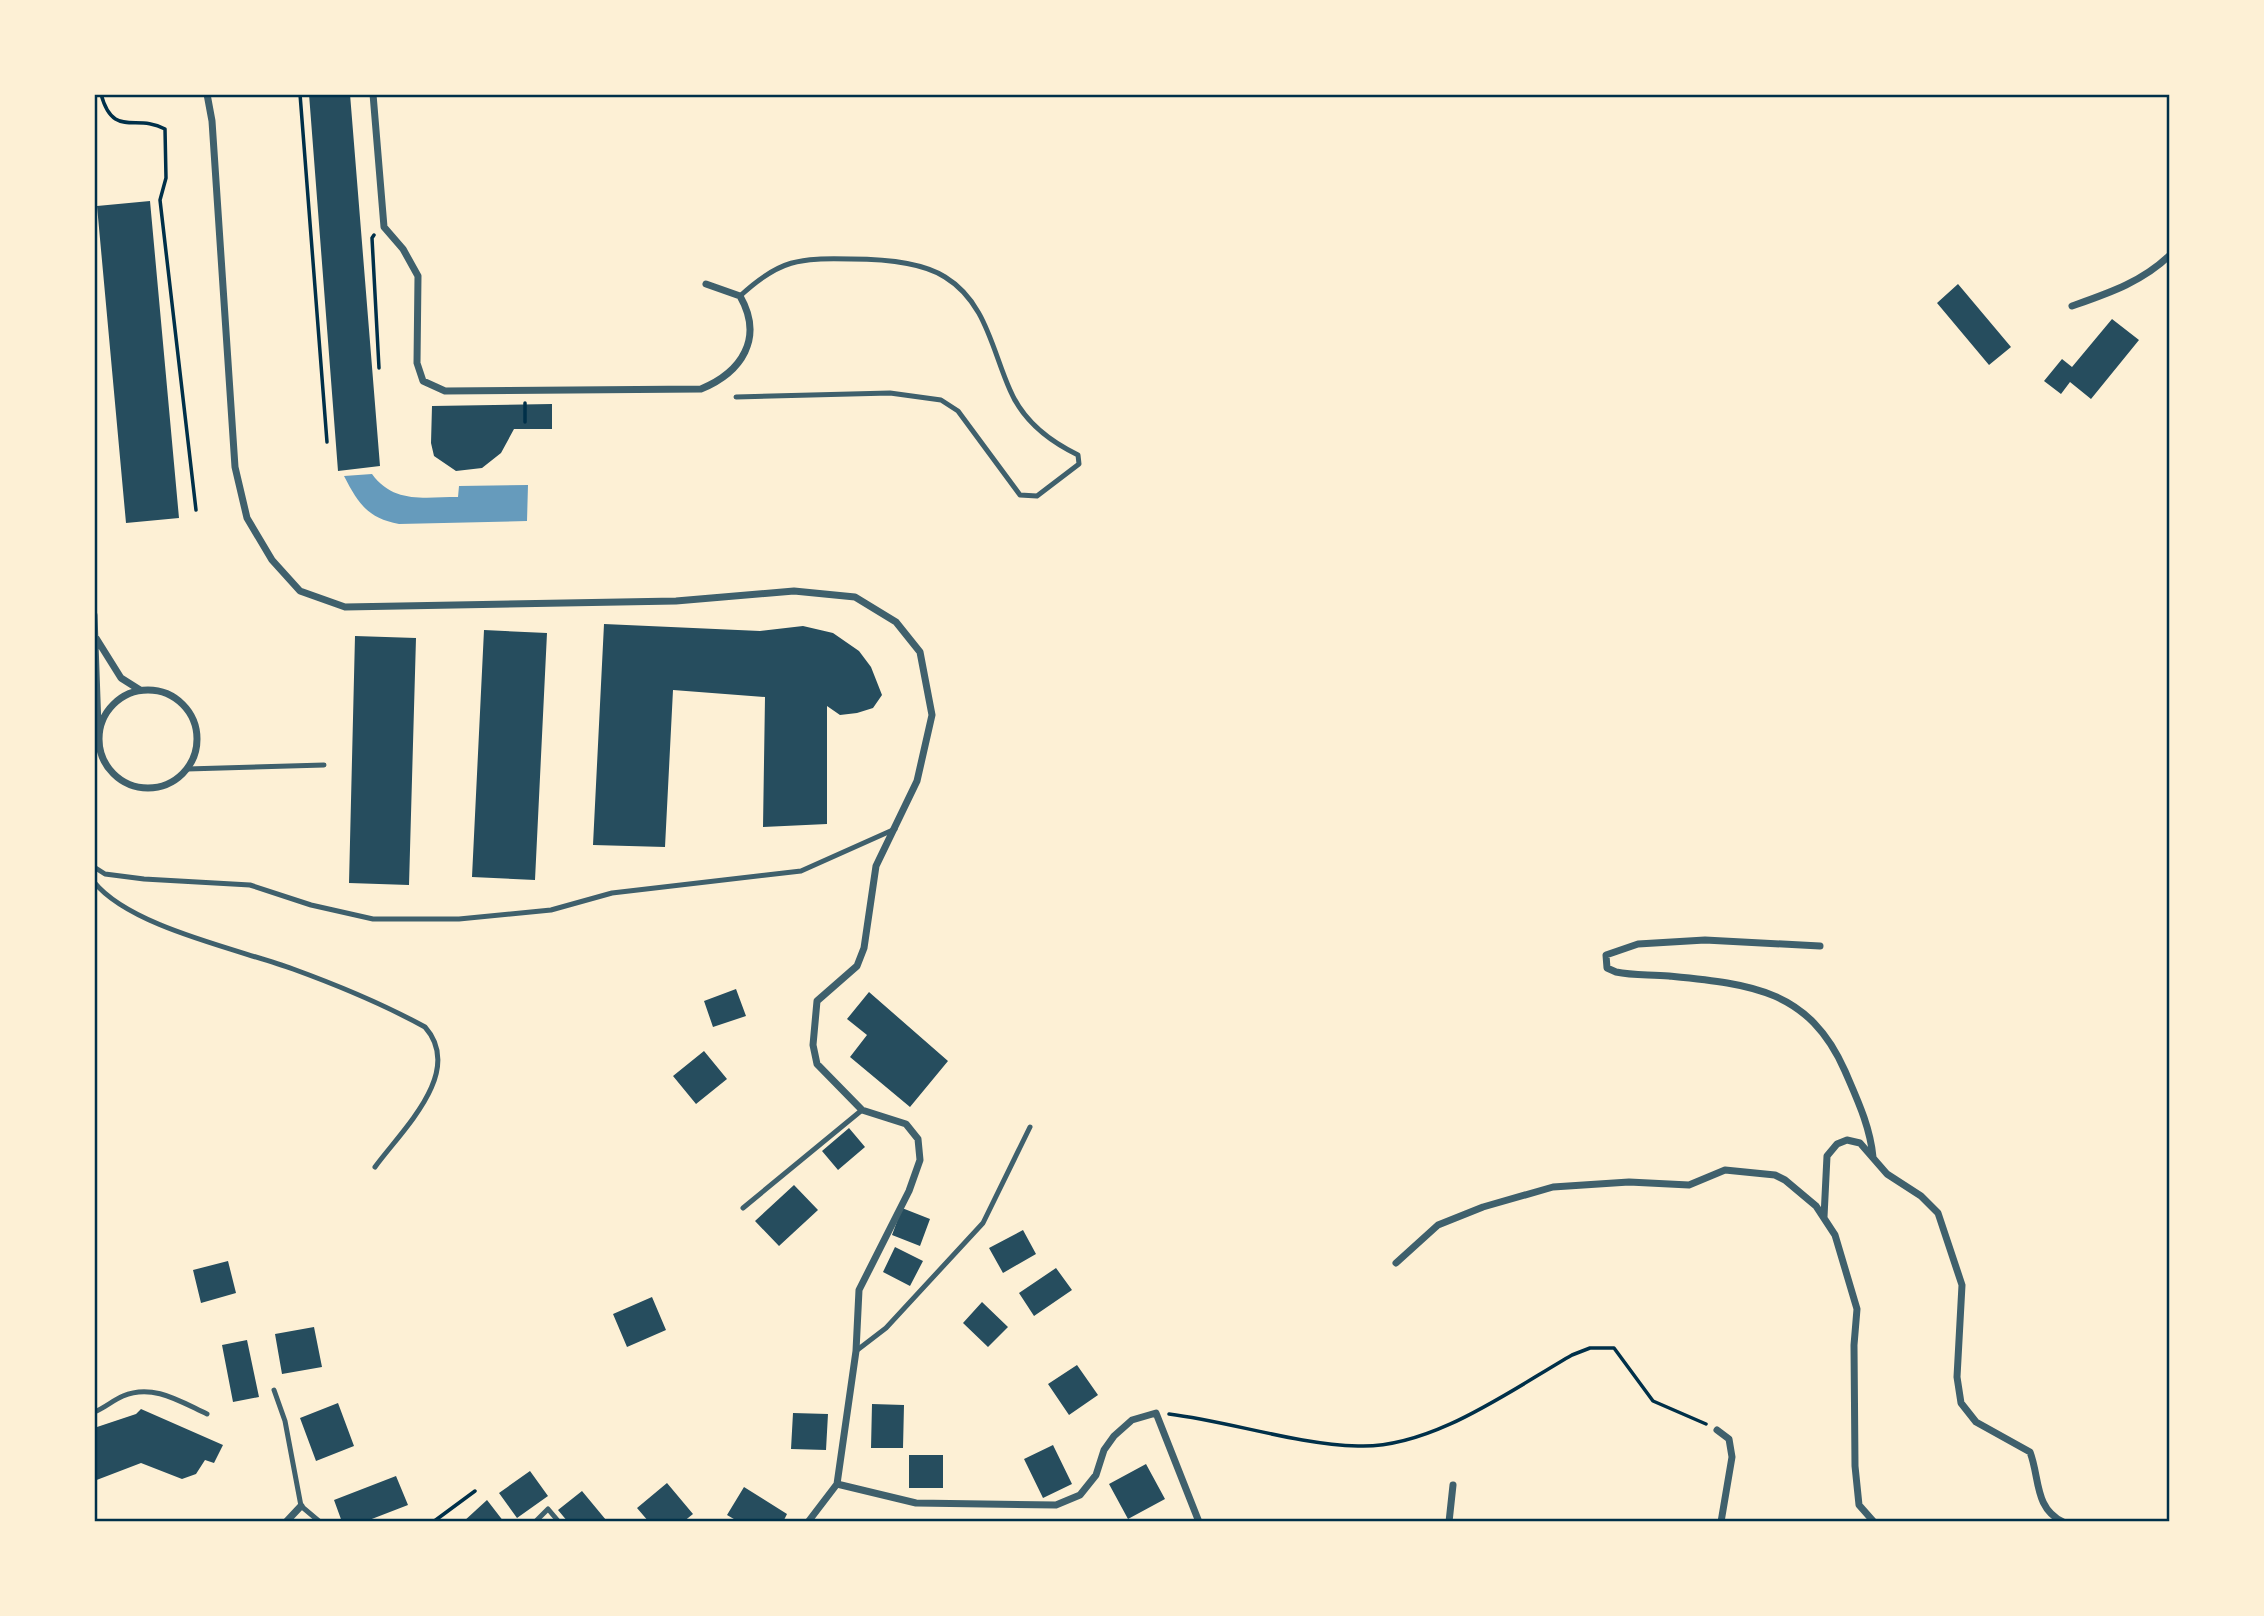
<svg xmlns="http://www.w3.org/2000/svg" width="2264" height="1616" font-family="Quicksand,sans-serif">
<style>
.water{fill:#669bbc}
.building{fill:#264d5e}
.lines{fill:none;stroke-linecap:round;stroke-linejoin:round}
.path{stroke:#003049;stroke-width:3.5}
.service{stroke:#3f606c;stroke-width:5}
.minor{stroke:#3f606c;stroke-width:7}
.neatline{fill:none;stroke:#003049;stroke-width:2.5}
</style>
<rect width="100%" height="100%" fill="#fdf0d5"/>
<path class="water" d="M 372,474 C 394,504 424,497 458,497 L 459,486 L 528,485 L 527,521 L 399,524 C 367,518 358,503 344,476 Z"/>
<path class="building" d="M 309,94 L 350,94 L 380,466 L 338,471 Z
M 150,201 L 179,518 L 126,523 L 97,206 Z
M 1958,284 L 2011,347 L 1989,365 L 1937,303 Z
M 2112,319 L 2139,340 L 2091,399 L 2070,382 L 2061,394 L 2044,381 L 2062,359 L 2072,367 Z
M 552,404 L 552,429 L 514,429 L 501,453 L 482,468 L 456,471 L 434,456 L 431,443 L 432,406 Z
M 604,624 L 760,631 L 803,626 L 833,633 L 859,651 L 871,667 L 882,695 L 873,708 L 857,713 L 840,715 L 827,706 L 827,824 L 763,827 L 765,697 L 673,690 L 665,847 L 593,845 Z
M 484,630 L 547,633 L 535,880 L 472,877 Z
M 355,636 L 416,638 L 409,885 L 349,883 Z
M 736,989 L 746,1016 L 713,1027 L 704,1001 Z
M 869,992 L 948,1061 L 910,1107 L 850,1057 L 867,1035 L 847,1019 Z
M 704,1051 L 727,1079 L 696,1104 L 673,1076 Z
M 849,1128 L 865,1147 L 838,1170 L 822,1151 Z
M 794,1185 L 818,1210 L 779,1246 L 755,1221 Z
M 902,1208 L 930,1219 L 920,1246 L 892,1235 Z
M 1023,1230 L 1036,1254 L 1003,1273 L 989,1248 Z
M 895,1247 L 923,1261 L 910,1286 L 883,1272 Z
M 228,1261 L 236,1293 L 201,1303 L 193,1270 Z
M 1056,1268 L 1072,1290 L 1034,1316 L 1019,1293 Z
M 652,1297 L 666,1330 L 627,1347 L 613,1314 Z
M 982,1302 L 1008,1327 L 988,1347 L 963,1323 Z
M 314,1327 L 322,1367 L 282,1374 L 275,1334 Z
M 247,1340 L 259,1397 L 233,1402 L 222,1345 Z
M 1077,1365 L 1098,1395 L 1069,1415 L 1048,1384 Z
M 338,1403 L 354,1446 L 316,1461 L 300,1418 Z
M 872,1404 L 904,1405 L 903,1448 L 871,1448 Z
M 141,1409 L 223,1445 L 214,1463 L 205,1460 L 196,1474 L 182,1479 L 141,1463 L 94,1481 L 94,1428 L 136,1414 Z
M 793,1413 L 828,1414 L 826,1450 L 791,1449 Z
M 1053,1445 L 1072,1484 L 1043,1498 L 1024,1459 Z
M 909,1455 L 943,1455 L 943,1488 L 909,1488 Z
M 1146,1464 L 1165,1499 L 1128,1519 L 1109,1484 Z
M 530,1471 L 548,1496 L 517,1518 L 499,1493 Z
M 396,1476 L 408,1505 L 364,1522 L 342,1522 L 334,1500 Z
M 667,1483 L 693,1514 L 683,1522 L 649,1522 L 637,1508 Z
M 744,1487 L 787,1514 L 783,1522 L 739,1522 L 727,1515 Z
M 582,1491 L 606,1520 L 604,1522 L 568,1522 L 558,1510 Z
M 487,1500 L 504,1522 L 463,1522 Z"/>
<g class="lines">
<path class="path" d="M 101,94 C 113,139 136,113 165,129 L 166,178 L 160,200 L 196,510
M 300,94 L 327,442
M 374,235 L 372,238 L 379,368
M 525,422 L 525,403
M 1169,1414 C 1232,1422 1295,1444 1358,1446 C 1431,1449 1511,1390 1572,1355 L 1590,1348 L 1614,1348 L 1653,1401 L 1706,1424
M 433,1522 L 475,1491"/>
<path class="service" d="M 736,397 L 890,393 L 941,400 L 958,411 L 1020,495 L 1037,496 L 1079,464 L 1078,455 C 1049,441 1023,421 1010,390 C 992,350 986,302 945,277 C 920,261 880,259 851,259 C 799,258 780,259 740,296
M 187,769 L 324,765
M 94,867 L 105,874 L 144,879 L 250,885 L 311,905 L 373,919 L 459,919 L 551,910 L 612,893 L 801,871 L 895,829
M 94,882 C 130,927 238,949 293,969 C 337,985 383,1004 425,1027 C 465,1072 402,1130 375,1167
M 743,1208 L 862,1110
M 856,1351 L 886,1328 L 983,1223 L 1030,1127
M 274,1390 L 285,1421 L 301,1506 L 320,1522
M 94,1412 C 105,1408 113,1400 123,1396 C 153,1383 181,1402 207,1414
M 535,1522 L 548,1509 L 559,1522"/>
<path class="minor" d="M 207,94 L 212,121 L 235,467 L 247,518 L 272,560 L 300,591 L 345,607 L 676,601 L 794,591 L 855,597 L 896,622 L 920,652 L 932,715 L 917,781 L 876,866 L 864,948 L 857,966 L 817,1001 L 813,1045 L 817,1064 L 862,1110 L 906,1124 L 918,1139 L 920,1160 L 909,1191 L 859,1290 L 856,1351 L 837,1484 L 808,1522
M 373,94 L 384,227 L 403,249 L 418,276 L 417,363 L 423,381 L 445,391 L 701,389 C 742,372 764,338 740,296 L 706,284
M 2072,306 C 2109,293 2142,282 2170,255
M 94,615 L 98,727
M 96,638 L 121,678 L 140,690
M99 739a49 49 0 1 1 98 0a49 49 0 1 1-98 0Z
M 1820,946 L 1705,940 L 1638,944 L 1606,955 L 1607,968 L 1616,972 C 1634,976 1651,974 1669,976 C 1750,984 1809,989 1845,1071 C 1857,1099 1870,1126 1873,1157
M 1824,1217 L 1827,1156 L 1837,1144 L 1847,1140 L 1860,1143 L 1887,1174 L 1921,1196 L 1938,1213 L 1962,1285 L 1957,1377 L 1961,1403 L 1976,1422 L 2030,1452 C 2040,1478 2034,1508 2063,1522
M 1396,1263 L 1438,1225 L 1483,1207 L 1553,1187 L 1629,1182 L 1689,1185 L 1725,1170 L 1775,1175 L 1785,1180 L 1816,1206 L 1835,1235 L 1857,1309 L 1854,1345 L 1855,1466 L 1859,1505 L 1874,1522
M 1717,1430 L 1729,1439 L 1732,1457 L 1721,1522
M 837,1484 L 916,1503 L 1056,1505 L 1080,1495 L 1096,1475 L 1104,1450 L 1114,1436 L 1132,1420 L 1156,1413 L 1199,1522
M 286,1522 L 301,1506
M 1449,1522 L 1453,1485"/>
</g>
<rect width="2264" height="1616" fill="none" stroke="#fdf0d5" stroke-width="192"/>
<rect x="96" y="96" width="2072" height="1424" class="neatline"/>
</svg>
